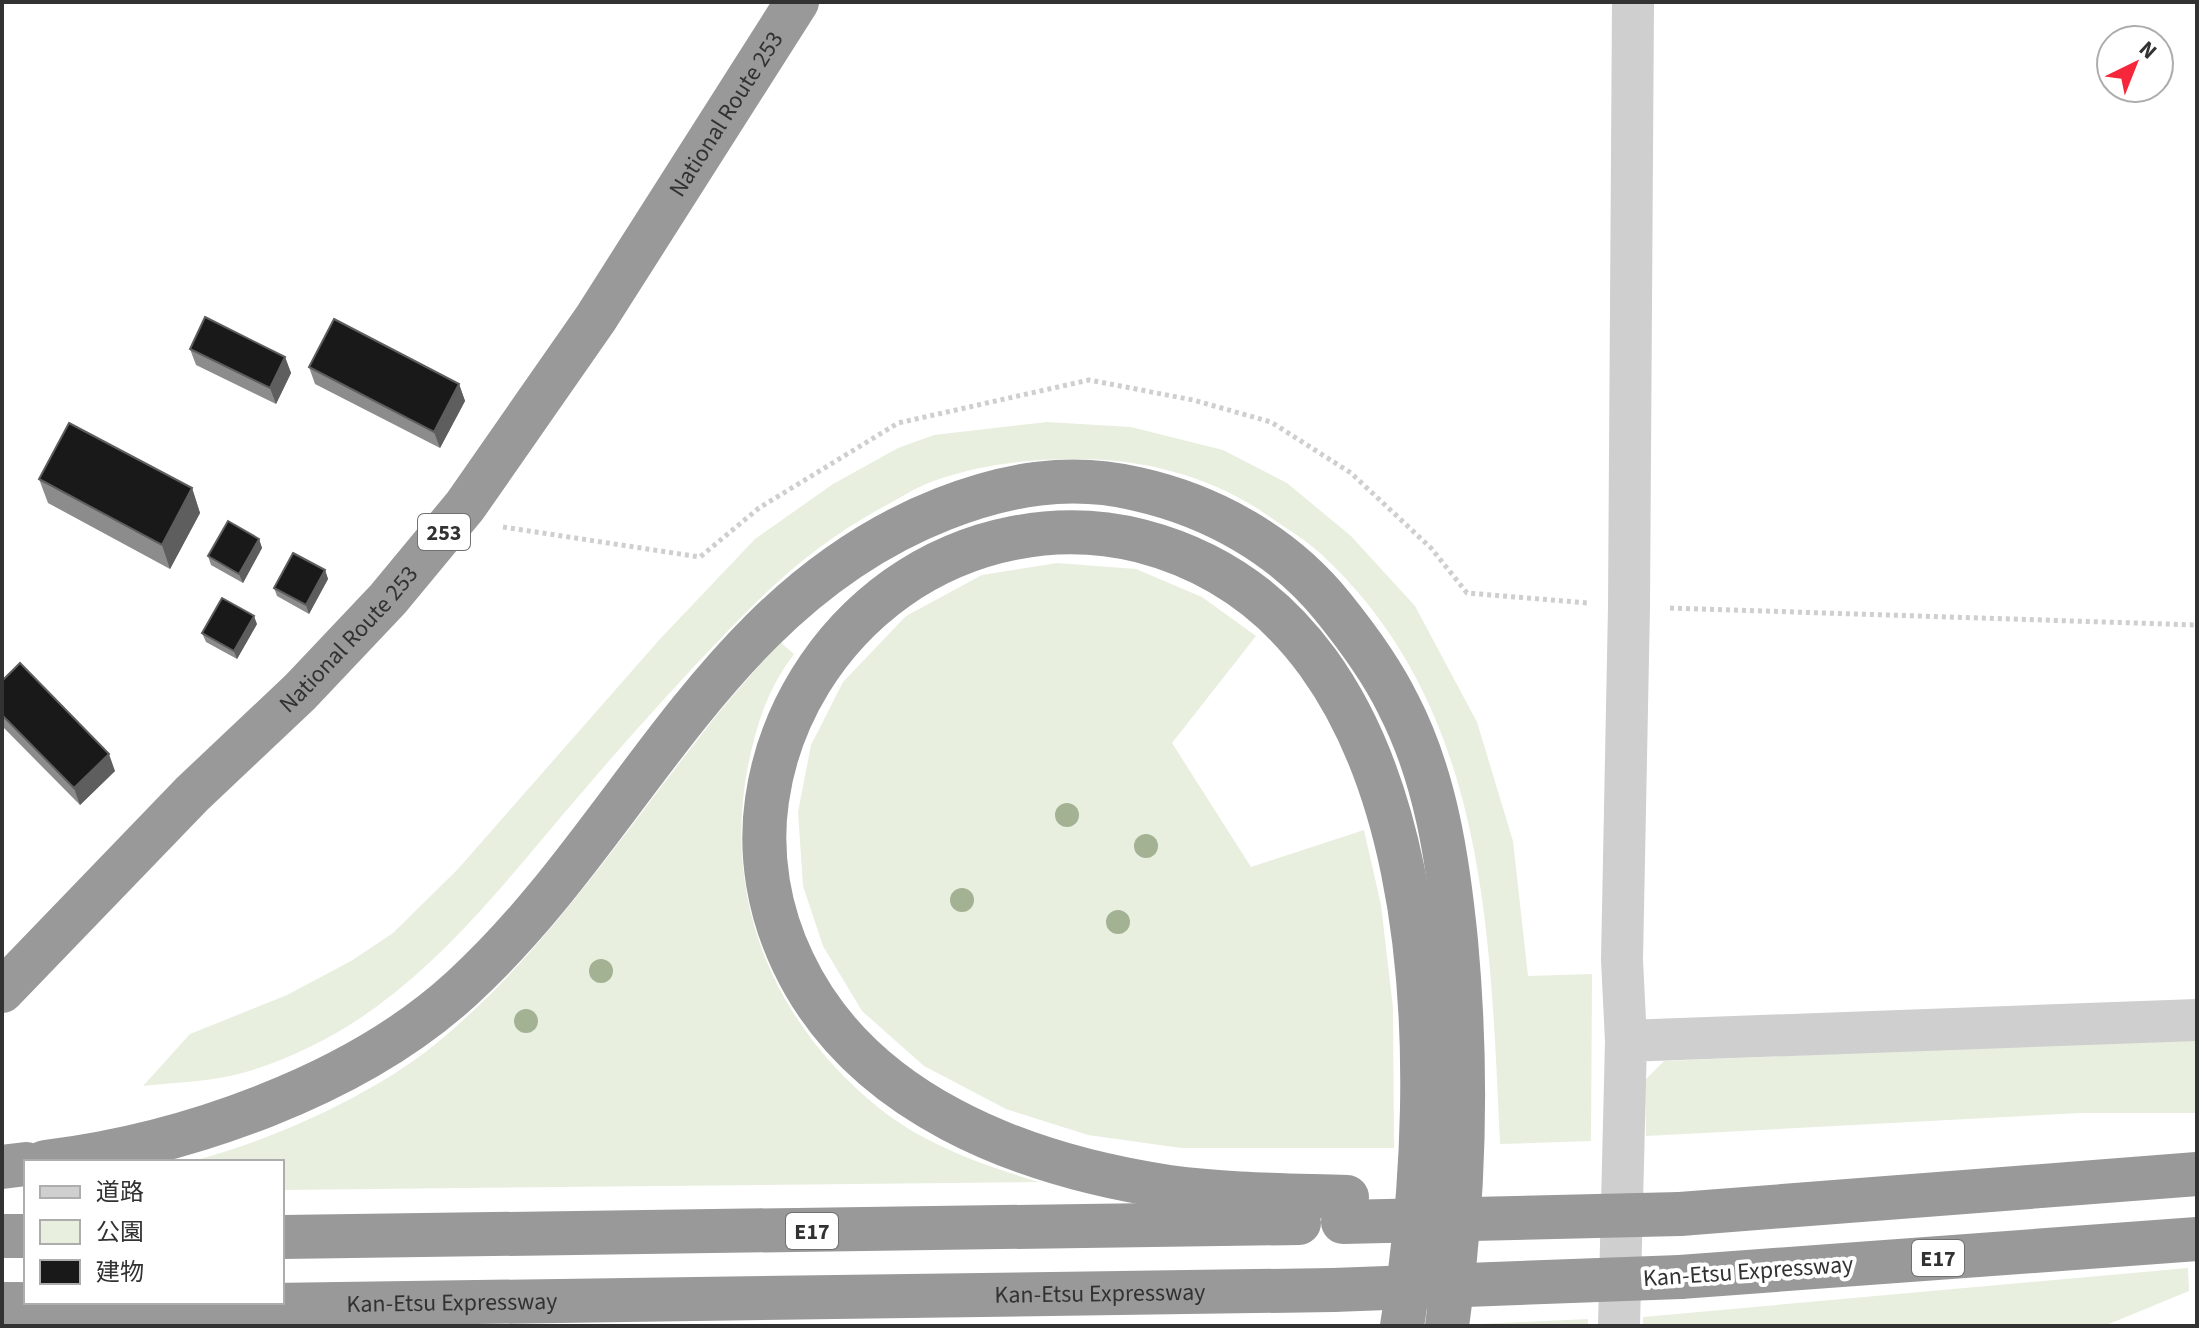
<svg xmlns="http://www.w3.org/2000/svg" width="2199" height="1328" font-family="'Source Sans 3','Noto Sans JP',sans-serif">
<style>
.green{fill:#e8efdf}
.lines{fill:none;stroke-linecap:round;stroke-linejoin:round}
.path{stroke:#cfcfcf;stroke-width:5;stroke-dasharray:4 4;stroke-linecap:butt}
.minor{stroke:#cfcfcf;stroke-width:42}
.highway{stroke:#999;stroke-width:44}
.highway-bridge{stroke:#999;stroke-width:44}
.tree{fill:#a2b293}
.wall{fill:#8c8c8c}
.shaded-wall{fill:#5e5e5e}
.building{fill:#191919;stroke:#5e5e5e;stroke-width:2}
.labels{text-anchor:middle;stroke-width:8;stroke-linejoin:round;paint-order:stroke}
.shield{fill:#fff;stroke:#707070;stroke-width:2}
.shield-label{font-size:22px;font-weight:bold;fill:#323232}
.street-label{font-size:24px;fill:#323232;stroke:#fff}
</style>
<rect width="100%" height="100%" fill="#fff"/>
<path class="green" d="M 1047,422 L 1131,427 L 1223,450 L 1287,483 L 1351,536 L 1415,606 L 1477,722 L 1513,841 L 1528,976 L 1592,974 L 1591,1141 L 1500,1144 C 1490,934 1488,708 1321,554 C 1306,540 1287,529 1270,517 C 1214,477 1143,458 1074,459 C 1026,459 977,465 931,482 C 915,488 900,498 885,506 C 821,540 773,583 724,635 C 676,685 629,737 584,790 C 518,866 458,947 376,1007 C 338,1035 291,1059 246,1072 C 214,1082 176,1082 143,1086 L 190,1034 L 287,995 L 351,961 L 393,933 L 458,869 L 660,639 L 755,539 L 833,484 L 898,448 L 934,435 Z
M 1057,563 L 1136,569 L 1202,597 L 1256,636 L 1172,743 L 1251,867 L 1364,830 L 1381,905 L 1393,1008 L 1394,1148 L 1181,1148 L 1088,1135 L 1006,1109 L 924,1066 L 862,1011 L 823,946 L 803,886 L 798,812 L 811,745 L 843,682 L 906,616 L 982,575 Z
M 780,642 L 794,654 C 766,691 754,731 746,777 C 725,907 777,1026 879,1108 C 923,1144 985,1166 1039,1182 L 282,1190 L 282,1162 L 188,1162 C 265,1144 378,1093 438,1042 C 543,955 618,840 702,734 C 726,702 754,672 780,642 Z
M 2197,1039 L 2197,1113 L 2081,1113 L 1646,1136 L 1645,1080 L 1664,1061 Z
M 2188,1268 L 2189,1291 L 2104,1326 L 1643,1326 L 1643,1317 Z
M 1588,1319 L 1588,1326 L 1478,1326 L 1478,1324 Z"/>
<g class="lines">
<path class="path" d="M 503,527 L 700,557 L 759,508 L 898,423 L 1089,380 L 1193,400 L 1271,422 L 1351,473 L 1431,548 L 1467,593 L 1588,603
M 1670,608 L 2197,625"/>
<path class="minor" d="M 1626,1041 L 2197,1020
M 1619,1326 L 1626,1041 L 1622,960 L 1629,607 L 1633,2"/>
<g class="highway">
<path id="s1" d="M 2,991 L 192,794 L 300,692 L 388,599 L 465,506 L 596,318 L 797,2"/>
<path d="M 45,1162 C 185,1145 355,1086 461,989 C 632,833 713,599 943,509 C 1007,484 1070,473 1137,489 C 1213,506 1284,546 1333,607 C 1358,638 1381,669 1398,704 C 1436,777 1448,861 1456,941 C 1468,1071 1465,1197 1447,1326"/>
<path d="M 2,1167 L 26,1164"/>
<path d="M 1347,1197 C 1288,1195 1228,1195 1169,1187 C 1022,1165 860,1104 793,962 C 769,912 759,855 767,800 C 779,715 827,638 897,588 C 968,538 1057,520 1141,541 C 1450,621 1443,1078 1402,1326"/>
<path d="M 1680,1214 L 2197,1174"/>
<path d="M 2,1236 L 26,1236"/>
<path d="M 282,1237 L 1299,1223"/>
<path d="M 1680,1277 L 2197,1239"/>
<path id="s2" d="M 2,1304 L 270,1305 L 1333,1290"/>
</g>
<path class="highway-bridge" d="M 1343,1222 L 1680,1214
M 1333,1290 L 1680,1277"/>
</g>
<g class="tree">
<circle cx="1067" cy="815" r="12"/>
<circle cx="1146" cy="846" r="12"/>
<circle cx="962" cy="900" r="12"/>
<circle cx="1118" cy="922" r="12"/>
<circle cx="601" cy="971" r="12"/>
<circle cx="526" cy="1021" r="12"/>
</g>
<path class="wall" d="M 190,349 L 285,357 L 291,373 L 276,404 L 196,365 Z
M 309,367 L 459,384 L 465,401 L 440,448 L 315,384 Z
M 39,479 L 192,488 L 200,513 L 170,569 L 48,503 Z
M 259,539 L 262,548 L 243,583 L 211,565 L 208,556 Z
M 325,570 L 328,579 L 309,614 L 277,596 L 274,588 Z
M 257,624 L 237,659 L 206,642 L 202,633 Z
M 2,681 L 115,771 L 80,805 L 2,726 Z"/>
<path class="shaded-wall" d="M 285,357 L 291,373 L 276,404 L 270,388 Z
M 459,384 L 465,401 L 440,448 L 434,432 Z
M 192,488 L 200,513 L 170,569 L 162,545 Z
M 259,539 L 262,548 L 243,583 L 239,574 Z
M 325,570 L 328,579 L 309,614 L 306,605 Z
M 254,616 L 257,624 L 237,659 L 234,651 Z
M 109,754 L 115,771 L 80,805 L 74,788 Z"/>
<path class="building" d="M 205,317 L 285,357 L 270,388 L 190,349 Z
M 334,319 L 459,384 L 434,432 L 309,367 Z
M 69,423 L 192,488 L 162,545 L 39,479 Z
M 228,521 L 259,539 L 239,574 L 208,556 Z
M 293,553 L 325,570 L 306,605 L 274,588 Z
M 222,598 L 254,616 L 234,651 L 202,633 Z
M 20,663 L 109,754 L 74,788 L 2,715 L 2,681 Z"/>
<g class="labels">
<g class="shield">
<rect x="418" y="514" width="52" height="36" rx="6"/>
<rect x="786" y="1213" width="52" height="36" rx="6"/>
<rect x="1912" y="1240" width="52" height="36" rx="6"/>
</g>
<g class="shield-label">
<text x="444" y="540">253</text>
<text x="812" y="1239">E17</text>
<text x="1938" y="1266">E17</text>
</g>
<g class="street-label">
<text dy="8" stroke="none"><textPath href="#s1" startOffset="1142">National Route 253</textPath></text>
<text dy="8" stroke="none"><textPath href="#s1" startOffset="494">National Route 253</textPath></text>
<text transform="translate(1748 1271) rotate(-4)" y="8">Kan-Etsu Expressway</text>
<text dy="8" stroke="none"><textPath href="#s2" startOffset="1098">Kan-Etsu Expressway</textPath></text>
<text dy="8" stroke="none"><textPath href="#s2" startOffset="450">Kan-Etsu Expressway</textPath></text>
</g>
</g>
<rect width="2199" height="1328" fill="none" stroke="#323232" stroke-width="8"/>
<rect x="24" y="1160" width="260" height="144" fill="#ffffff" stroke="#adadad" stroke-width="2"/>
<rect x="40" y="1186" width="40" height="12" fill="#cfcfcf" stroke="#adadad" stroke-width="2"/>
<text x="96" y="1200" font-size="24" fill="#323232">道路</text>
<rect x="40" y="1220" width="40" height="24" fill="#e8efdf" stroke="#adadad" stroke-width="2"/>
<text x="96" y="1240" font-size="24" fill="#323232">公園</text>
<rect x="40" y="1260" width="40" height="24" fill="#191919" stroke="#adadad" stroke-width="2"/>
<text x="96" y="1280" font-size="24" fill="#323232">建物</text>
<g transform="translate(2135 64) rotate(43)"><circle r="38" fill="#ffffff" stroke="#adadad" stroke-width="2"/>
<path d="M0-6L14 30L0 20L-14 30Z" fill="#f6263b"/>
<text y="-12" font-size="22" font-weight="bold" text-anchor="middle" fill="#323232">N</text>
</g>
</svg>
